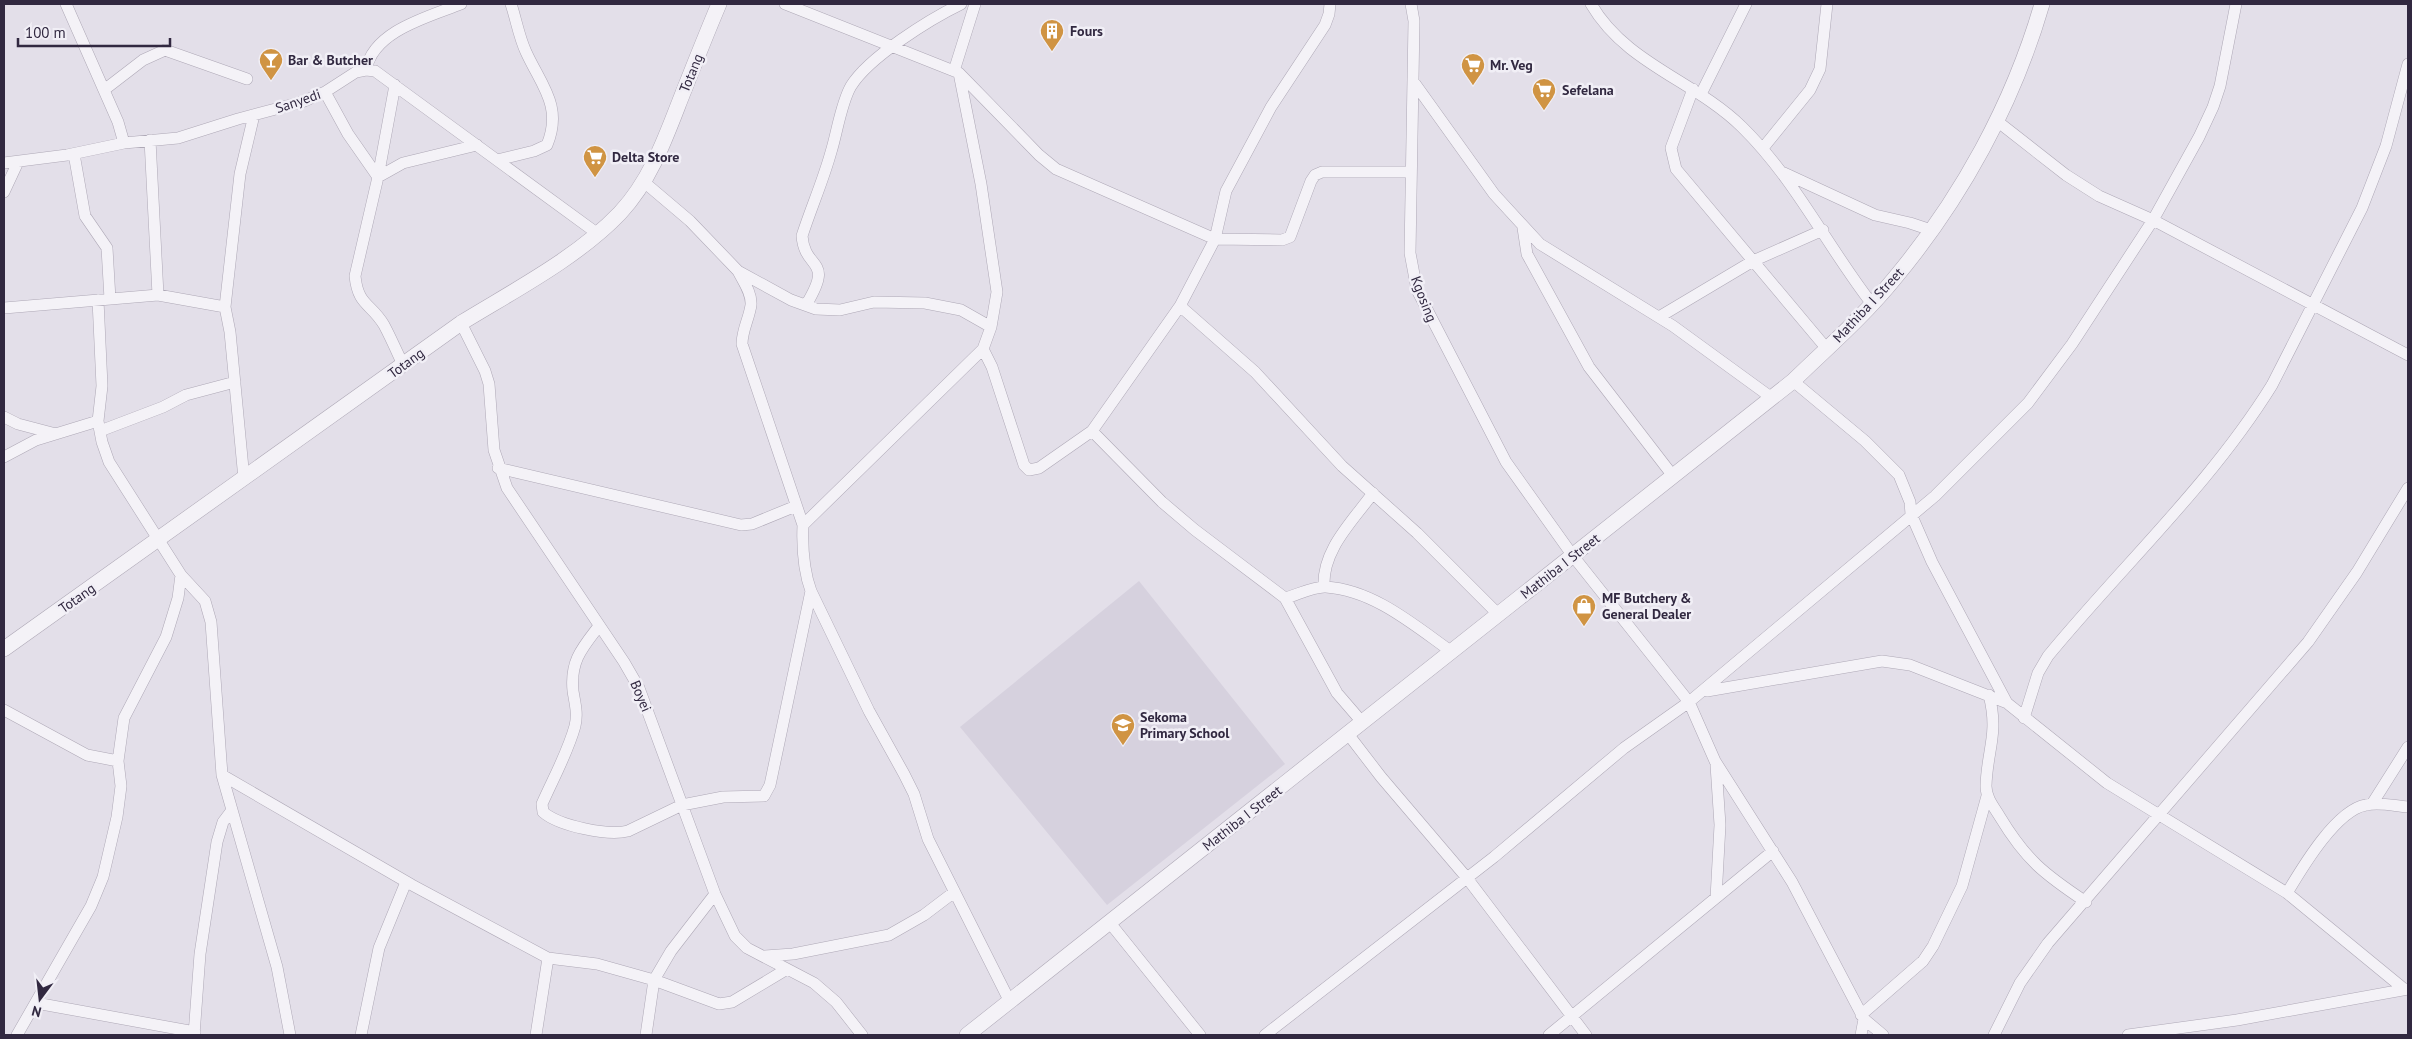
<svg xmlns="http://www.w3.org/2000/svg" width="2412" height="1039" viewBox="0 0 2412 1039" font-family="'PT Sans',sans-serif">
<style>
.built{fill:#d6d1de}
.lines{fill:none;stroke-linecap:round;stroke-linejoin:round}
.minor-casing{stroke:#aea8b6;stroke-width:12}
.tertiary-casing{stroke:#aea8b6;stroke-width:16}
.minor{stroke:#f4f2f7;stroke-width:11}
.tertiary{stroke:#f4f2f7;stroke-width:15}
.labels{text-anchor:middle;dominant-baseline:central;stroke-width:5;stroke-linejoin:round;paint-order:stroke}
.poi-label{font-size:14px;font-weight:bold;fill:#312840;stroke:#f1eff6;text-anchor:start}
.street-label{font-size:14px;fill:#312840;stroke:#f1eff6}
</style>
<rect width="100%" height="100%" fill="#e3dfe9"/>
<path class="built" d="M1139,581L1285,764L1107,905L960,727Z"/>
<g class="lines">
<g class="minor-casing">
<path id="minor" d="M66,4L118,122L124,143L178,138L238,119L302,102L325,92L356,72L366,70L375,71L598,234
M785,4L959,73L1039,155L1056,169L1215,239L1282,240L1290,237L1311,181L1315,175L1322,172H1411
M1591,4C1626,64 1694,80 1742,127C1795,179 1827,246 1872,304
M366,70C373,31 428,17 461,4
M954,71L975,4
M959,73L981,184L997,292L991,327L983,349L803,525C802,548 803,569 811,591L869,711L904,774L914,794L928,839L1010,1002
M1413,81L1494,194L1540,244L1673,326L1772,398
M395,85L378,177L355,276C358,306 371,303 384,325C391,338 397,352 403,365
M1693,89L1671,148L1676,169L1827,349
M104,90L143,60L165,50L247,79
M325,92L348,134L378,177L403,163L477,145
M1701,94L1746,4
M1997,121L2066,175L2099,196L2153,220L2408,355
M150,140L158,295
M1763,148L1810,90L1820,69L1827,4
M74,154L85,216L107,248L110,299
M497,160L534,151L547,145C563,106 541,85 526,52C519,37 516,19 511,4
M4,163L67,155L124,143
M1784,173L1875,215L1910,223L1931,230
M644,182L690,221L738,271L791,300L816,309L840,310L874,302L925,303L961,310L991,327
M4,192L18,162
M1523,228L1527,254L1589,367L1673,476
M738,271C743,281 752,293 751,305C749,319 742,330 742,344L803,525
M98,300L102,386L98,421L102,442L109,462L181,575L205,601L211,622L222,775L277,967L290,1035
M806,305C835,257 805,272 802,236C811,208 823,181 831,152C837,133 841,103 851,86C869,57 930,19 961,4
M1180,306L1215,239L1226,191L1271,107L1325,25L1329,14L1330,4
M225,307L240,174L254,115
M4,308L158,295L225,307L230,332L244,479
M1659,317L1753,261L1823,230
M461,323L485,371L489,384L494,450L507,488L624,662L639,688L715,894L735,936L747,948L814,983L836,1002L862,1035
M983,349L992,367L1024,465L1029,470L1039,468L1092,431L1162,502L1195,530L1285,598L1337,693L1362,722
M1793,381L1865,441L1899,475L1910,502L1911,514L1932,562L2007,703L2107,783L2287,893L2404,989
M4,417L18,424L56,434
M100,431L163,407L186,395L235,382
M1092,431L1180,306L1255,372L1342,466L1417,533L1499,615
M4,457L36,440L98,421
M498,468L741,525L752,524L796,506
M1324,587C1322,550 1352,522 1373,493
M1285,598C1297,595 1314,586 1326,587C1374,590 1415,626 1452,652
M599,626C582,648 570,661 573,691C575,704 578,713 575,726C568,752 553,779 542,804L543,812C559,826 608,836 628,831L682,805L723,797L764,796L770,785L811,591
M1707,691L1882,661L1910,665L2007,703
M1989,695C1999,734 1987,750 1986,786C1986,798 1994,807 2000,817C2026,860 2044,874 2086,902
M4,710L87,755L118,761
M2024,718L2038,673L2048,656C2122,566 2210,485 2272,385L2362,208L2386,146L2408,64
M1348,734L1381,777L1467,878L1586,1035
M1716,765L1720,825L1716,898
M222,775L412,885L548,958L597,964L654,980L719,1004L732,1002L787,969
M2372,804L2408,747
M2287,893C2302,868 2336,810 2366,805C2380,802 2394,806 2408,807
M1110,923L1200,1035
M765,956L793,954L889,935L924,915L953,893
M36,1003L195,1032
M1861,1015L1923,961L1933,946L1962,886L1987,796
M17,1035L91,906L103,877L117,817L121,786L118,761L124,718L166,637L178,598L181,575
M194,1035L200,954L217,842L223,822L232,810
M361,1035L379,948L406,882
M536,1035L548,958
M646,1035L654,980L671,951L715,894
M1265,1035L1494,857L1624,748L1689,702L1573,556L1506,462L1417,290L1410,253L1414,21L1411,4
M1549,1035L1773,851
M1861,1035L1864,1019
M1883,1035L1864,1019L1792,882L1715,761L1689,702L1935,496L2028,403L2072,344L2153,220L2199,137L2213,107L2220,86L2236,4
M1994,1035L2020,983L2048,943L2308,642L2357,572L2408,488
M2128,1035L2237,1020L2408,989"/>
</g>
<g class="tertiary-casing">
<path id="tertiary" d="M4,649L461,323C513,291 577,258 620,213C649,182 664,142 679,103C692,70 705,37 719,4
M967,1035L1793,381C1827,348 1864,316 1894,279C1961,199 2013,104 2042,4"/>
</g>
<use href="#minor" class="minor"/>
<use href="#tertiary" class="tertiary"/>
</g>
<defs>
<g id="building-pin" transform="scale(1.25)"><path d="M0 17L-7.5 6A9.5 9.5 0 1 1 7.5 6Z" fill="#d09443" stroke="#f1eff6"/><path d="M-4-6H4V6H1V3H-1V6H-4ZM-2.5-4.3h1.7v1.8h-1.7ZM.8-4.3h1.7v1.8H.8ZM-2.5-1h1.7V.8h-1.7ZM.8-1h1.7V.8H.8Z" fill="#fff"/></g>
<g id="bar-pin" transform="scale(1.25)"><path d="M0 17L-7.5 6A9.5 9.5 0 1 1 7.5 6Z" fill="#d09443" stroke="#f1eff6"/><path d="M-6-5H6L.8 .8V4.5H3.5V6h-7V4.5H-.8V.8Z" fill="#fff"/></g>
<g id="supermarket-pin" transform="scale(1.25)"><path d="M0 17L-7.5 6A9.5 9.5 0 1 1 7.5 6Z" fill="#d09443" stroke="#f1eff6"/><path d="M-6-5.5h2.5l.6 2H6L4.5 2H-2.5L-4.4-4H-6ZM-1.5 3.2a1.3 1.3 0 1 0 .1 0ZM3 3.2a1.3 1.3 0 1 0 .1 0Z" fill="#fff"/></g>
<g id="shop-pin" transform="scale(1.25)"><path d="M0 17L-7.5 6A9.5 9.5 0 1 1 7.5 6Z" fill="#d09443" stroke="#f1eff6"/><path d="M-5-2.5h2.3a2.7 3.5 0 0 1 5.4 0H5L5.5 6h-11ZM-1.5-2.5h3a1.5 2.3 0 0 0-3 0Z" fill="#fff"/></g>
<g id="school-pin" transform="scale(1.25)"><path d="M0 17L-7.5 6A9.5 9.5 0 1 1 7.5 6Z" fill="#d09443" stroke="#f1eff6"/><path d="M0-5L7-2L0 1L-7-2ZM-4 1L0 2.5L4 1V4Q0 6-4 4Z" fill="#fff"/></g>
</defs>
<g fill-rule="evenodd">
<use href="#building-pin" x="1052" y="31"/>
<use href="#bar-pin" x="271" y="60"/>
<use href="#supermarket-pin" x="1473" y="65"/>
<use href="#supermarket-pin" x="1544" y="90"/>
<use href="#supermarket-pin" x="595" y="157"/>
<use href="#shop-pin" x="1584" y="606"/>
<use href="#school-pin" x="1123" y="725"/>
</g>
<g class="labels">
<g class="poi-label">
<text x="1070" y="31">Fours</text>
<text x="288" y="60">Bar &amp; Butcher</text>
<text x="1490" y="65">Mr. Veg</text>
<text x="1562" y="90">Sefelana</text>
<text x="612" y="157">Delta Store</text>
<text x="1602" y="598">MF Butchery &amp;<tspan x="1602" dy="16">General Dealer</tspan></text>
<text x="1140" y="717">Sekoma<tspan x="1140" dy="16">Primary School</tspan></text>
</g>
<g class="street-label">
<text transform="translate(691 73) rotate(-68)">Totang</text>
<text transform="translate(298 101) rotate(-19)">Sanyedi</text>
<text transform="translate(1424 299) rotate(69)">Kgosing</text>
<text transform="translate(1868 305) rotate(-47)">Mathiba I Street</text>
<text transform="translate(406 363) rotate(-36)">Totang</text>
<text transform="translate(1560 566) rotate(-38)">Mathiba I Street</text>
<text transform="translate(77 598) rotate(-35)">Totang</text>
<text transform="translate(641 696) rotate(67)">Boyei</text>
<text transform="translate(1242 818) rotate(-38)">Mathiba I Street</text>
</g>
</g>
<rect width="2412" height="1039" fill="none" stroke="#312840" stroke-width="10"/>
<g transform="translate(40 999) rotate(195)" stroke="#f1eff6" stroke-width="4" paint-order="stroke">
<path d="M0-4L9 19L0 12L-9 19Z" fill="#312840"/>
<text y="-8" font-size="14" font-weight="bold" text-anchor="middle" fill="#312840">N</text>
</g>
<path d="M18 38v8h152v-8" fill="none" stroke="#312840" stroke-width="2.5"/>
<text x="25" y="38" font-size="15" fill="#312840" stroke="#f1eff6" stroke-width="4" paint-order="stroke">100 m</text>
</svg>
